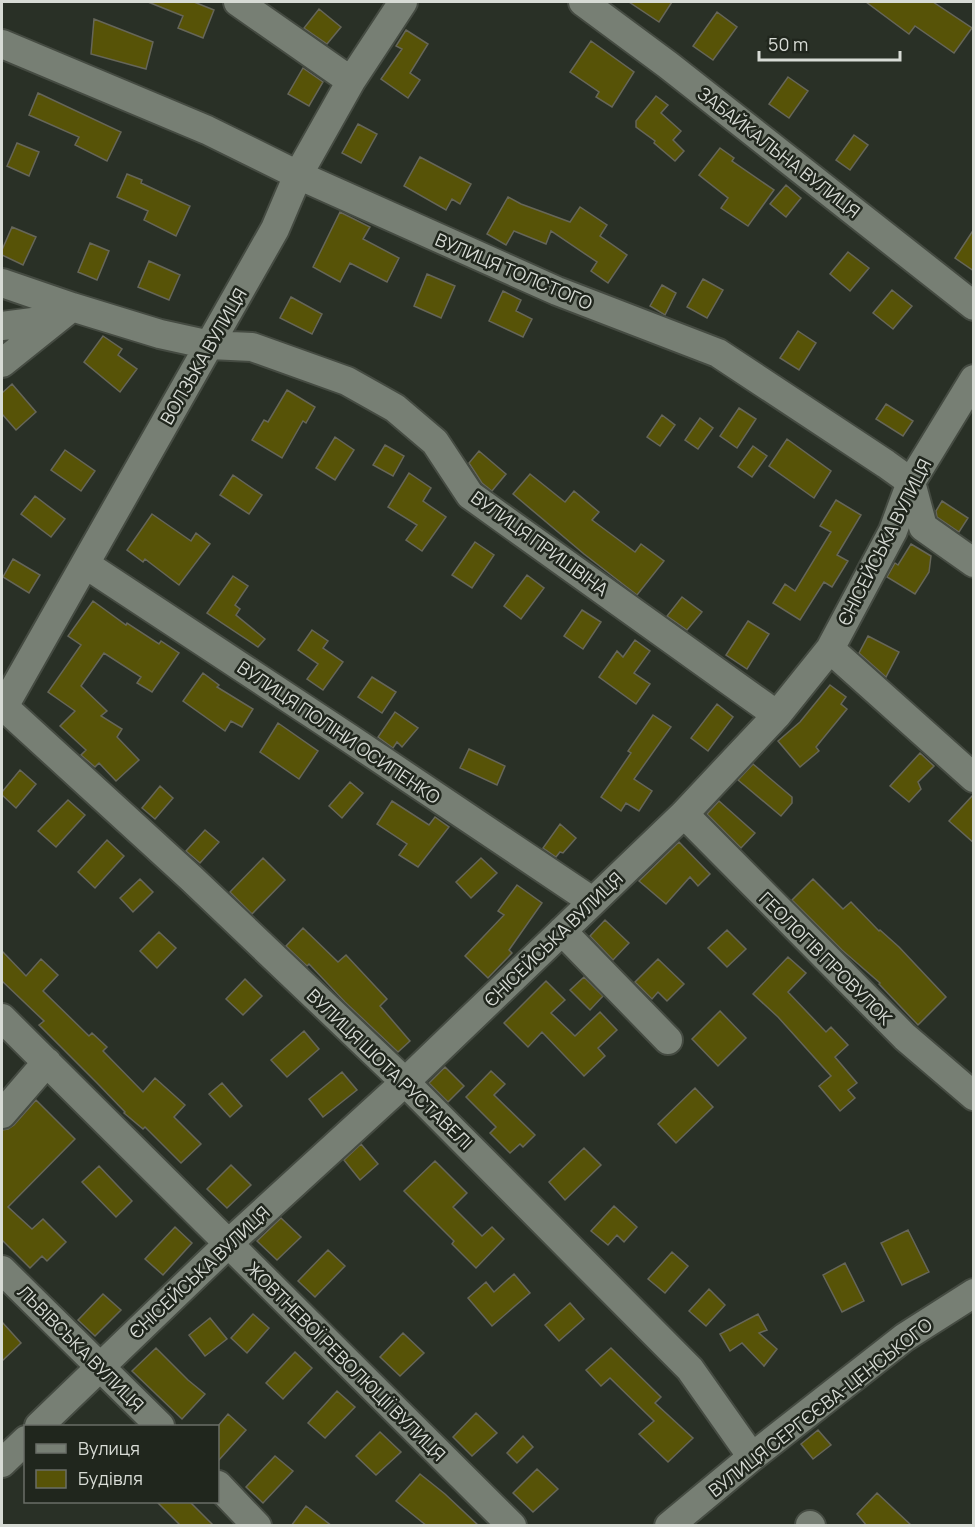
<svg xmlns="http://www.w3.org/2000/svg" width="975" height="1527" viewBox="0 0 975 1527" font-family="Manrope,sans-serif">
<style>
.building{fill:#575307;stroke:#666659;stroke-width:1.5}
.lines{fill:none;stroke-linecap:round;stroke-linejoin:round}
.minor-casing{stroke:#454b42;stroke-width:32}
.minor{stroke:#777f74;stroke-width:28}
.labels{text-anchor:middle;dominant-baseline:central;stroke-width:5;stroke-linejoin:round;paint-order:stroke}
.street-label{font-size:18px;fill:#d7dbd5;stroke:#20261d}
</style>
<rect width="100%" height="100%" fill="#293026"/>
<path class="building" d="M148,2H194L214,10L203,38L178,28L183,16Z
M629,2H672L659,22Z
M866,2H933L972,28L954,53L915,26L909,34Z
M319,9L341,27L327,44L304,28Z
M717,12L737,27L713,60L693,46Z
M94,19L153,42L146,69L91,54Z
M406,30L428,44L410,73L420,80L408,98L381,79L402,49L396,46Z
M591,41L634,72L612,107L596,97L599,92L570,72Z
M303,68L323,82L309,106L288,94Z
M788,77L808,91L789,118L769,104Z
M38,93L121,132L107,161L75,145L79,137L29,115Z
M656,96L668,105L661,113L681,131L673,140L684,151L675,161L654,143L655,141L636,127V121Z
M358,124L377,134L361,163L342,153Z
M854,135L868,145L850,170L836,160Z
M17,143L39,152L29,176L7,166Z
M720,148L734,158L732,161L774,190L748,226L721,208L728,198L699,175Z
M420,157L471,184L460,204L452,199L446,210L404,186Z
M127,174L142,180L141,183L190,206L176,236L144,220L148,211L117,197Z
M786,185L801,198L786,217L770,204Z
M508,197L521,204L570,222L580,207L607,225L600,236L627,255L608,283L591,271L597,262L551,231L546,244L514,231L506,245L487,234Z
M340,212L370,227L363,239L399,258L387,282L350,263L340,282L313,267Z
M12,227L36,237L23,265L2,255V250Z
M974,229V271L955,258Z
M90,243L109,251L97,280L78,272Z
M848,252L869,268L850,291L830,274Z
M149,261L180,275L169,300L138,287Z
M427,274L455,286L441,318L414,306Z
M703,279L723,290L707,318L687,307Z
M662,285L676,293L665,315L650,306Z
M892,290L912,306L893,329L873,313Z
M503,291L521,300L516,311L532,319L523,337L489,321Z
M291,297L322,314L312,334L280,318Z
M798,331L816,343L799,370L780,358Z
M103,336L122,349L118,355L137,369L120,392L84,362Z
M12,384L36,412L16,430L2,414V393Z
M287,390L315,407L306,423L303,421L282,458L252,440L264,420L268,422Z
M886,404L913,421L903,436L876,419Z
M739,408L756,419L737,448L720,436Z
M662,415L675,425L660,446L647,437Z
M700,418L713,428L698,449L685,440Z
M335,437L354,450L335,480L316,468Z
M787,439L831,471L814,498L769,466Z
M385,445L404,456L393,476L373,465Z
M753,446L767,456L752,477L738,467Z
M65,450L95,471L81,491L51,470Z
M479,451L506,474L492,491L482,483L469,463Z
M409,473L431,488L423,501L446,517L422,551L406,540L417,525L388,507Z
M530,474L565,502L574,491L599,512L592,520L635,552L641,544L664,561L637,595L584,554L513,494Z
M233,475L262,495L249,514L220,495Z
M35,496L65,519L51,537L21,514Z
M836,500L861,515L837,555L848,561L832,587L824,582L800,620L773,603L785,584L795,591L831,532L820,526Z
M942,501L968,518L959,532L937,517L936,511Z
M152,514L191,541L196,533L210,544L179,585L145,559L143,562L127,550Z
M475,542L494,555L472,588L452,575Z
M911,544L931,556L929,572L915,594L887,577L895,563L898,565Z
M13,559L40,575L29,593L3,577Z
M527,575L544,588L521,619L504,606Z
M233,576L248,586L235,605L240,609L236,615L265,639L258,647L207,613Z
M682,597L702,612L687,630L667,616Z
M93,601L126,625L127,623L159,644L161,641L179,653L152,692L137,683L141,677L104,653L81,686L107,711L101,716L122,729L117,737L139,760L116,781L99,763L95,767L81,755L86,750L60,726L75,711L48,692L81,645L68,636Z
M582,610L601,622L583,649L564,636Z
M748,621L769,634L747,669L726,655Z
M312,630L328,641L323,648L343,662L323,690L307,679L318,664L298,650Z
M868,636L899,652L886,677L859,653Z
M635,640L650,651L634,673L650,684L636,704L599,677L617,651L623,657Z
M203,673L219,685L217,687L253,709L242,727L231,721L225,731L183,701Z
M372,677L396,692L382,713L358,697Z
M830,685L846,697L841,704L847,709L816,747L819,751L800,767L778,741L800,722Z
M717,704L733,717L708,751L691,738Z
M395,712L418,728L402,747L397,742L393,748L378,737Z
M653,715L671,727L634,779L652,791L639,811L626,803L621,811L601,797L631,753L628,751Z
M278,723L318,751L299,779L260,752Z
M469,749L505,766L497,785L460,768Z
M920,753L934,766L918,782L921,789L909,802L890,786Z
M753,764L792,797V803L781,816L738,780Z
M20,770L36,784L16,808L2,795V792Z
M350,782L363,793L342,818L329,806Z
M160,786L173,798L155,819L142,808Z
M974,794V843L949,821Z
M68,800L85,815L56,847L38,831Z
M392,801L429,825L435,817L449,827L418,867L399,855L407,844L377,824Z
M719,801L755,833L741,848L707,814Z
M560,824L576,838L563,853L560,852L556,857L543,848Z
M205,830L219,842L200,863L186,851Z
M107,840L124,856L95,888L78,872Z
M679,842L710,874L698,886L690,877L666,904L639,881Z
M263,858L285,880L252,914L230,892Z
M481,858L497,873L471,898L456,882Z
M140,879L153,892L133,912L120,898Z
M813,879L843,909L851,902L879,931L880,930L899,947L946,997L918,1025L879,984L880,983L842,950L792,900Z
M517,885L542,903L509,950L512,953L488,978L465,956L504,915L498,911Z
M605,920L629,943L613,960L590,936Z
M303,928L338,962L346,955L387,999L380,1006L410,1041L398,1052L345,1002L309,964L307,966L286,946Z
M727,930L746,949L727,967L708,948Z
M159,932L176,948L157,968L140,951Z
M2,951L26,976L41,959L58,975L43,991L89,1036L92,1033L107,1047L103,1051L143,1092L155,1078L185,1105L174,1117L201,1144L181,1163L145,1127L143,1129L124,1113L125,1112L97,1083L39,1025L44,1021L2,981Z
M788,957L806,973L788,992L826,1032L831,1027L848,1045L835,1057L857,1083L848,1090L855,1098L840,1111L819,1086L831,1076L778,1017L753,994Z
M658,959L684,984L667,1001L658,992L652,999L635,982Z
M584,977L603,996L590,1010L570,990Z
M245,979L262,996L243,1015L226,999Z
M546,981L565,1000L551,1013L575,1036L600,1012L617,1030L598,1048L605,1056L584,1076L542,1032L528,1047L504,1023Z
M720,1011L746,1038L718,1066L692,1039Z
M304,1031L319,1049L287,1077L271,1060Z
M445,1067L464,1086L448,1102L429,1083Z
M491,1071L505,1084L494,1095L535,1135L523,1147L520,1144L510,1153L490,1133L496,1127L466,1097Z
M342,1072L357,1090L323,1117L309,1099Z
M222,1083L242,1106L230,1117L209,1094Z
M695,1088L713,1107L676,1143L658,1124Z
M36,1100L75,1139L8,1207L32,1229L43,1219L66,1242L47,1261L42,1256L30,1268L2,1240V1130L8,1129L14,1125Z
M361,1144L378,1164L360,1180L344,1160Z
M584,1148L601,1165L565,1200L549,1182Z
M435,1161L467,1193L453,1207L482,1236L492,1227L504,1239L476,1268L452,1244L454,1241L404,1191Z
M231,1165L251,1185L227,1208L207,1189Z
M99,1166L132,1201L116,1217L82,1182Z
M614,1206L637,1227L624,1242L617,1235L608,1245L591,1231Z
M281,1218L301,1237L277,1260L257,1241Z
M175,1227L192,1243L163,1275L145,1259Z
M908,1230L929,1272L902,1285L881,1243Z
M328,1250L345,1266L315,1297L298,1281Z
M672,1252L688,1266L665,1293L648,1279Z
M845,1263L864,1301L842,1312L823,1275Z
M514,1274L530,1293L492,1326L468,1298L486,1282L494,1292Z
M709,1289L725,1305L706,1326L689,1311Z
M103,1294L121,1310L95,1336L78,1320Z
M570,1303L584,1319L559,1341L545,1325Z
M253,1314L269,1328L247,1353L231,1338Z
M758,1314L767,1330L759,1333L777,1349L764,1366L742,1343L730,1351L720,1334Z
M210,1318L227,1339L205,1356L189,1335Z
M2,1322L21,1343L2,1361Z
M403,1333L424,1353L400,1376L380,1357Z
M156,1348L188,1380L205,1394L182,1419L132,1371Z
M611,1348L661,1397L655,1403L693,1438L668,1462L639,1434L654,1421L610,1378L601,1386L586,1370Z
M295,1352L312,1368L283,1399L266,1383Z
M337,1391L355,1407L325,1438L308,1423Z
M476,1413L497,1433L472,1456L453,1437Z
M228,1414L246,1430L218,1461V1426Z
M818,1430L831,1445L813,1459L801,1444Z
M380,1432L401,1452L376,1475L356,1456Z
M523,1436L533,1447L517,1463L507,1453Z
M275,1456L293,1471L263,1503L246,1487Z
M537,1469L558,1489L533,1512L513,1493Z
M420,1474L445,1494L479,1526H427L396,1501Z
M877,1493L912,1526H867L857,1514Z
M157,1502H190L214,1526H181Z
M306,1506L332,1526H291Z"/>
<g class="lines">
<g class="minor-casing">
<path id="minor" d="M238,2L351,81
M583,2L668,65L974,306
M2,44L207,130L298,175L557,291L718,353L886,464L911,482L923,527L974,563
M2,283L72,307L160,334L210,345L252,347L347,381L395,408L435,442L470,495L777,715
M2,326L56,319
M2,363L72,307
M85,564L349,738L592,901
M830,649L974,778
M2,705L191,878L405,1082L690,1369L752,1457
M2,710L275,229L298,175L351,81L403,2
M684,814L905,1037L974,1096
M562,931L668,1040
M2,1018L512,1526
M2,1114L47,1062
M2,1270L160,1426
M39,1426L228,1244L405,1082L684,814L777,715L830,649L893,531L911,482L974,379
M2,1463L26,1440
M218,1485L257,1526
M810,1525L811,1526
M669,1526L752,1457L905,1337L974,1293"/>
</g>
<use href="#minor" class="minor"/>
</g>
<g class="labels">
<g class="street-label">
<text transform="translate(779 152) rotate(38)">ЗАБАЙКАЛЬНА ВУЛИЦЯ</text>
<text transform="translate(514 271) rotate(23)">ВУЛИЦЯ ТОЛСТОГО</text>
<text transform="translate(203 356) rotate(-60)">ВОЛЗЬКА ВУЛИЦЯ</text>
<text transform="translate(884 542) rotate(-63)">ЄНІСЕЙСЬКА ВУЛИЦЯ</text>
<text transform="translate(540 543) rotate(36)">ВУЛИЦЯ ПРИШВІНА</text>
<text transform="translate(339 732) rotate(34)">ВУЛИЦЯ ПОЛІНИ ОСИПЕНКО</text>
<text transform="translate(553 939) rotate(-44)">ЄНІСЕЙСЬКА ВУЛИЦЯ</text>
<text transform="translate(826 958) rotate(45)">ГЕОЛОГІВ ПРОВУЛОК</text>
<text transform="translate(390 1069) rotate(44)">ВУЛИЦЯ ШОТА РУСТАВЕЛІ</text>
<text transform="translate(199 1272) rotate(-43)">ЄНІСЕЙСЬКА ВУЛИЦЯ</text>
<text transform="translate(81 1348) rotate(45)">ЛЬВІВСЬКА ВУЛИЦЯ</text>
<text transform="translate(346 1361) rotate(45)">ЖОВТНЕВОЇ РЕВОЛЮЦІЇ ВУЛИЦЯ</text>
<text transform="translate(820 1407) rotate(-38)">ВУЛИЦЯ СЕРГЄЄВА-ЦЕНСЬКОГО</text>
</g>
</g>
<rect width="975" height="1527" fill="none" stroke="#d7dbd5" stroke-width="6"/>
<rect x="24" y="1425" width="195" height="78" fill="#20261d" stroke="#696e67" stroke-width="1.5"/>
<rect x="36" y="1444" width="30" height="9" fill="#777f74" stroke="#696e67" stroke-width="1.5"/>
<text x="78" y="1455" font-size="18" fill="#d7dbd5">Вулиця</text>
<rect x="36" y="1470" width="30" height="18" fill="#575307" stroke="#696e67" stroke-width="1.5"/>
<text x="78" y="1485" font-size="18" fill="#d7dbd5">Будівля</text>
<path d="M759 51v9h141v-9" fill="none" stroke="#d7dbd5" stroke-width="3"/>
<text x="768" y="51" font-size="18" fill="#d7dbd5" stroke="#20261d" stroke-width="4.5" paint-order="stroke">50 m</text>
</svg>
